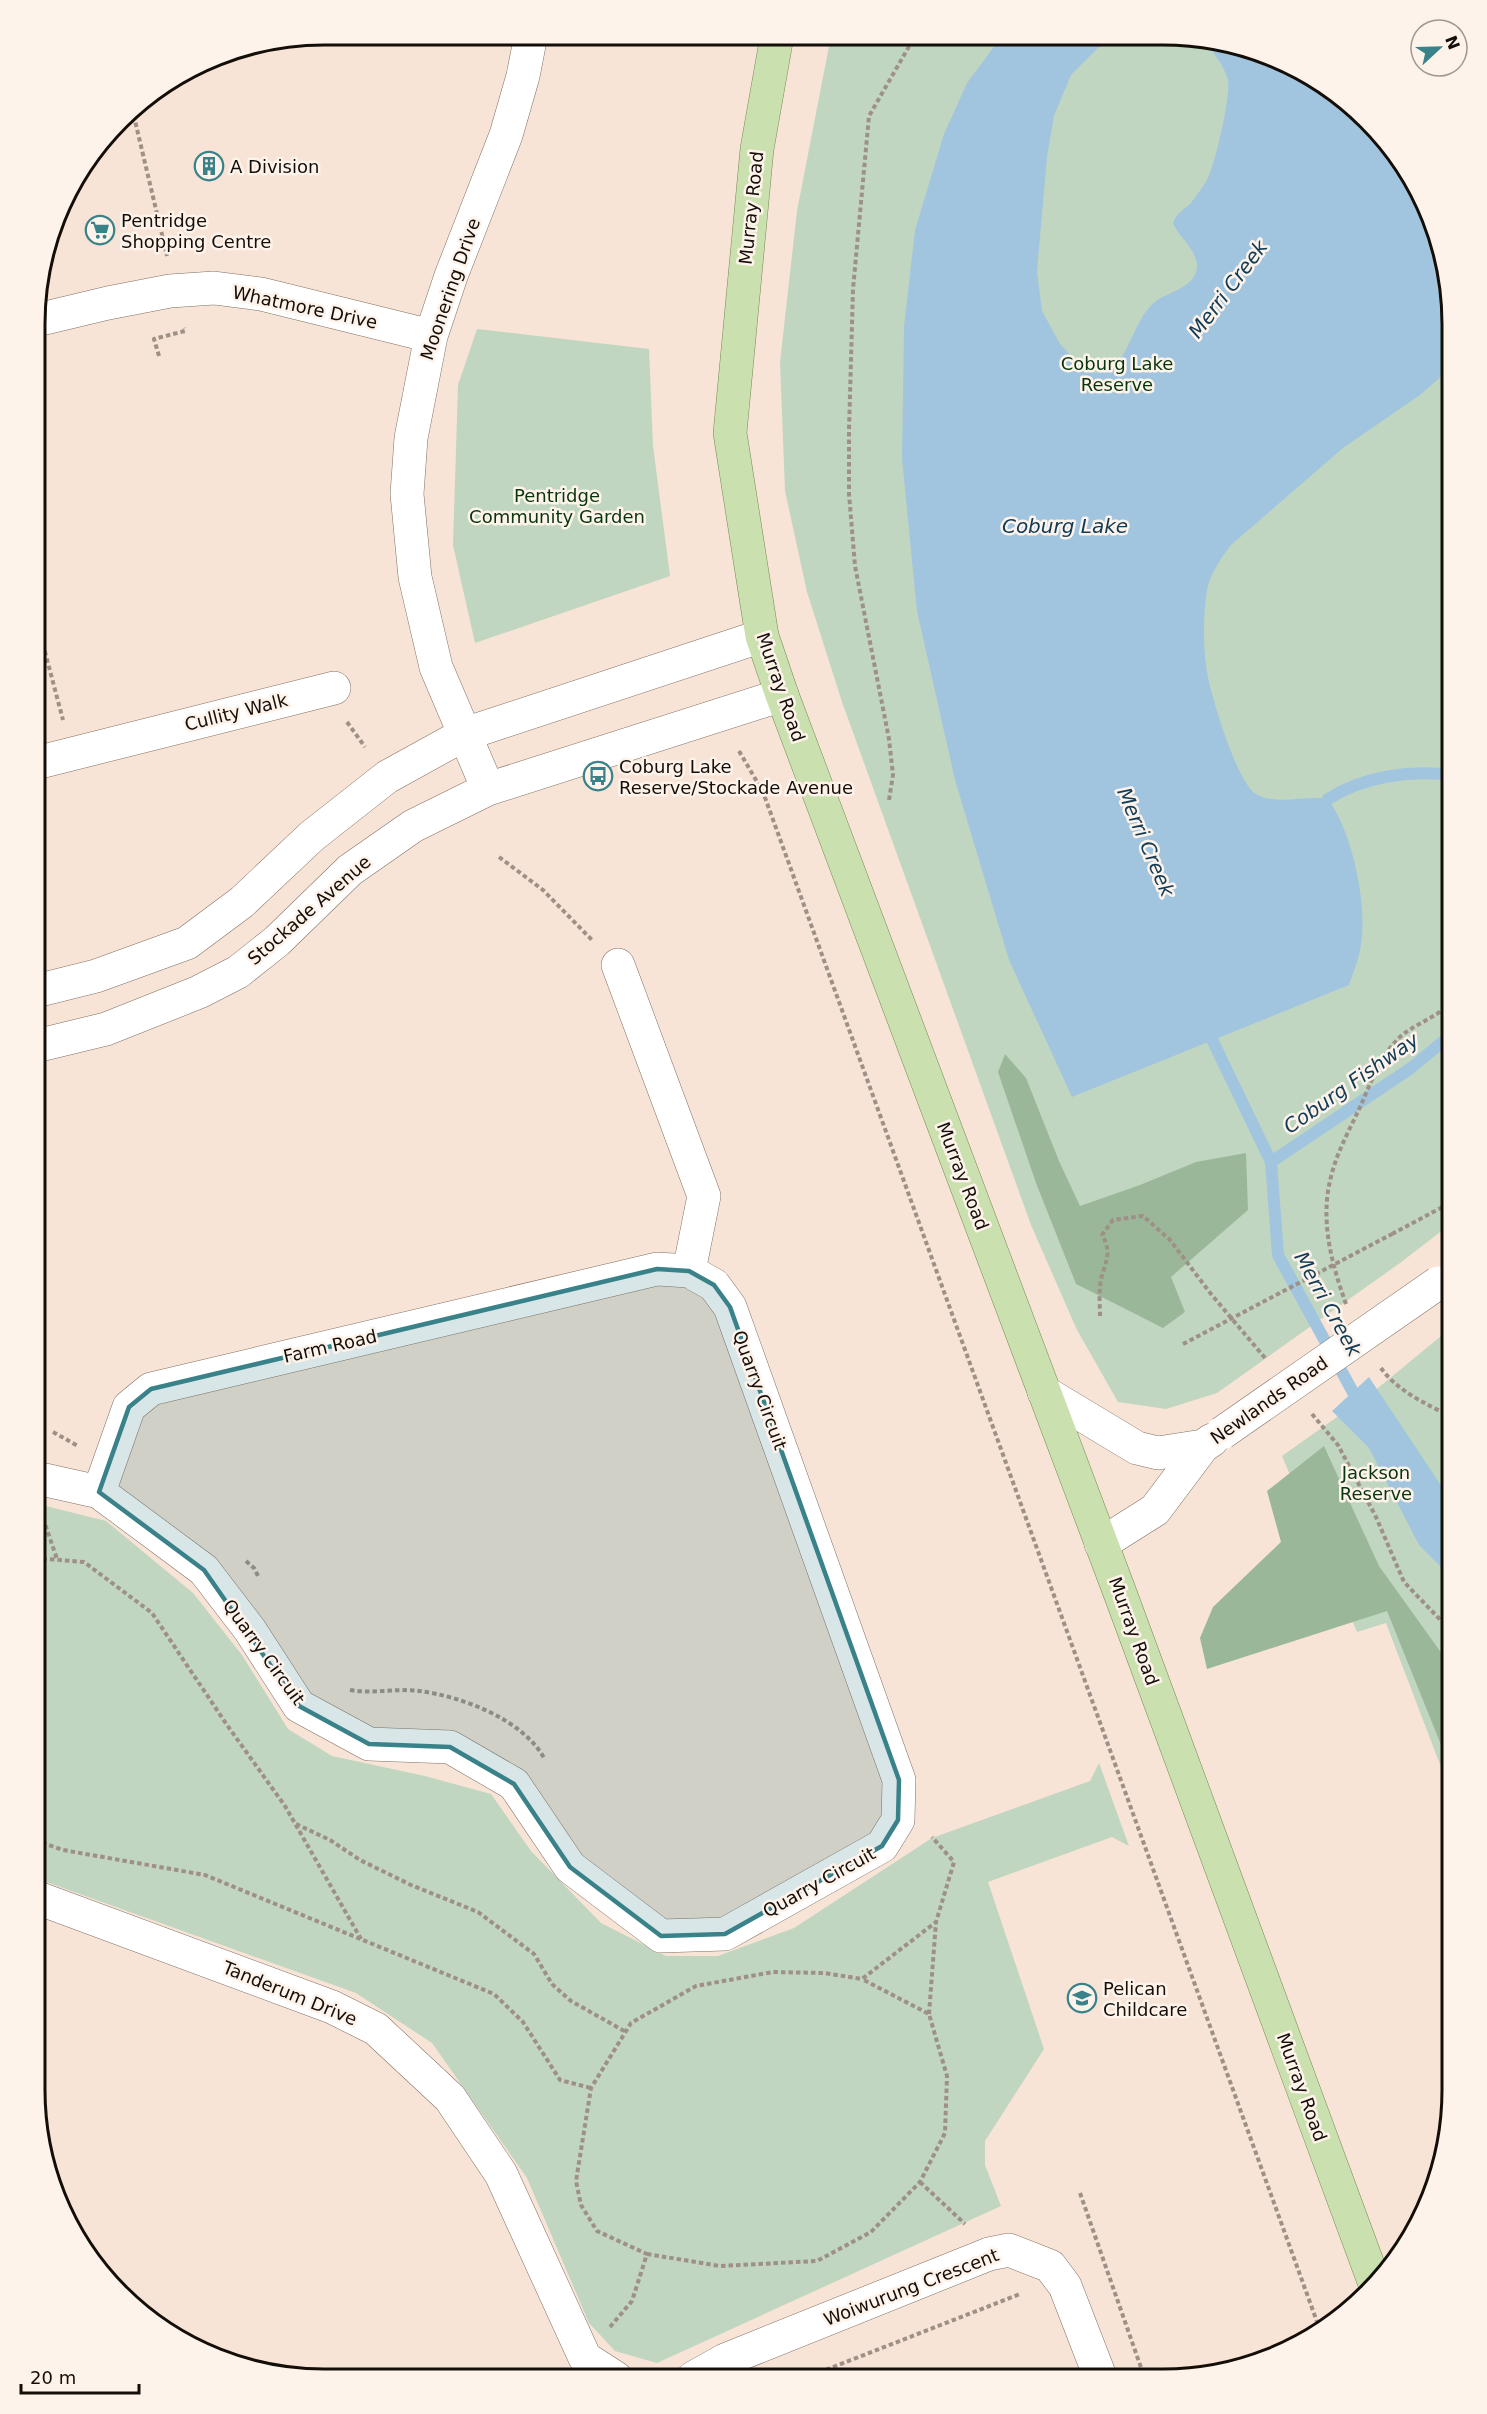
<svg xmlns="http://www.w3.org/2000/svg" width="1487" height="2414" viewBox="0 0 1487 2414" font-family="'DejaVu Sans',sans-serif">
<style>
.green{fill:#c1d6c0}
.forest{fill:#9ab899}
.water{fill:#a1c5df}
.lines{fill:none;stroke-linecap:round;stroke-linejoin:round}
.stream{stroke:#a1c5df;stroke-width:12}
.minor-casing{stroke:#807063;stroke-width:34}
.major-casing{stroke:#748a52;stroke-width:34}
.path{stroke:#9e9086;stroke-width:4;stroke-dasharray:4.5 3;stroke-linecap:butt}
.minor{stroke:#fff;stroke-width:33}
.major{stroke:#cbe0af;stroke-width:33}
.minor-bridge-casing{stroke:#807063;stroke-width:34;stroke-linecap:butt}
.path-bridge{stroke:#9e9086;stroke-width:4;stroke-dasharray:4.5 3;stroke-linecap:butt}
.minor-bridge{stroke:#fff;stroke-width:33}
.marked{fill:#3a8289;fill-opacity:0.2;stroke:#3a8289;stroke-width:4.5;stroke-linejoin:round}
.labels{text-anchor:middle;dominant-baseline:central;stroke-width:5;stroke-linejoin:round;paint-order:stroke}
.poi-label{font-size:18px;fill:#140e09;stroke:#fef3eb;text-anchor:start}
.street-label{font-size:18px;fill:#140e09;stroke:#fef3eb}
.park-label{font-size:18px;fill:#07350b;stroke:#fef3eb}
.water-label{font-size:20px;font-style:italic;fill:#0f3b56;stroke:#fef3eb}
.rim{fill:none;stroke:#140e09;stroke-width:3}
</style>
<rect width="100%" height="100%" fill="#f7e4d6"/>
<path class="green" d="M831,36L1201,37L1274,57L1339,95L1393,148L1431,214L1452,324V1223L1400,1263L1217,1393L1166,1409L1118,1402L1077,1330L1031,1225L842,702L807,592L785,491L780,362L797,211Z
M477,329L649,349L653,446L670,576L475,643L453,545L458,385Z
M1452,1327V1796L1386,1623L1357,1632L1282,1456L1378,1388Z
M38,1504L106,1521L193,1593L242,1655L288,1729L332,1756L425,1776L491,1794L531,1851L601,1923L666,1956H718L794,1928L932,1838L1090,1781L1099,1763L1129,1846L1112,1837L988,1882L1044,2049L985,2141V2165L1001,2206L657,2363L615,2351L589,2323L527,2178L432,2043L356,1993L35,1878V1505Z"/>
<path class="forest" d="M1005,1054L1026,1078L1059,1161L1080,1206L1140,1185L1196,1162L1246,1153L1248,1210L1171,1277L1185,1312L1163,1328L1076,1284L1036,1183L998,1072Z
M1324,1446L1379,1566L1440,1651L1452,1661V1772L1387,1611L1207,1669L1200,1638L1213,1607L1281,1542L1267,1491Z"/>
<path class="water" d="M1002,36L1121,37L1098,48L1071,75L1054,116L1047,157L1037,271L1042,311L1060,344L1073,358L1093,373L1107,372L1114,367C1132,348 1135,318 1156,301C1168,292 1196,287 1197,267C1197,249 1179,238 1173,223C1176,213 1184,210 1191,203C1196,196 1203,187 1207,180C1215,165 1231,96 1228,80C1223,63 1212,51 1201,37L1274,57L1339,95L1393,148L1431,214L1452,324V367L1420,395L1343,448L1231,545C1221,558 1210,574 1207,590C1203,613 1203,649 1207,672C1211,696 1237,783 1256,794C1277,806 1305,795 1328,799C1353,833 1369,909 1360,950C1358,962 1353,973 1349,985L1072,1097L1009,960L955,780L917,611L902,459L904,327L915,230L944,134L967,83Z
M1369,1377L1444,1490L1452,1498V1578L1419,1545L1369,1448L1332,1411Z"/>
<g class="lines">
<path class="stream" d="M1328,799C1364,776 1410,770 1452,775
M1206,1027L1271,1162L1278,1255L1360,1405
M1271,1162L1411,1068L1452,1034"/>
<g class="minor-casing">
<path id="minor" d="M37,320L108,303L170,291L214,288L261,294L431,336
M36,763L334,688
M488,789L436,667L415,577L407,494L411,438L431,336L451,276L506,135L523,76L531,35
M36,991L96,976L187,943L242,902L312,836L387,777L465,734L762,636
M36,1046L106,1029L199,992L238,972L277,941L350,870L413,826L488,789L782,695
M1044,1392L1137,1448L1158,1453L1203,1446
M35,1481L41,1479L99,1492L129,1407L151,1389L657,1269L689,1271
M99,1492L204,1570L250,1630L299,1706L369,1744L450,1747L514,1784L570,1867L661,1936L725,1934L882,1846L898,1820L899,1780L730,1307L714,1285L689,1271L704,1196L618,965
M1101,1544L1155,1510L1203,1446L1212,1440
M35,1897L332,2007L376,2029L450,2098L501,2174L585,2358L616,2378
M693,2378L725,2360L989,2254L1009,2250L1050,2266L1065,2286L1101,2379"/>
</g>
<g class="major-casing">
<path id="major" d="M777,36L757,149L730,433L762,636L782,695L1120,1593L1375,2284"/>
</g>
<path class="path" d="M132,108L167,256
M159,356L154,339L185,331L184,328
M36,639L45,652L63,720
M347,722L365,747
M739,751L763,792L1320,2330
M889,800L893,775L889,739L855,566L849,494V430L853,289L869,116L915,36
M499,857L543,890L592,940
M1392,1234L1452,1202
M1346,1304C1331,1262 1319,1218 1332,1173C1338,1150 1351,1127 1361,1105C1370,1084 1380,1058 1396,1041C1411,1024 1437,1019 1452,1001
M1100,1316C1100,1307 1099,1296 1100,1287C1101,1266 1115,1257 1102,1235L1113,1220L1143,1216L1170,1240L1211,1294L1265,1358
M1381,1368C1397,1391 1428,1405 1452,1417
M1312,1414L1338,1445L1376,1517L1404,1582L1452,1632
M53,1432L78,1446
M43,1518L57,1559
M35,1558L84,1562L152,1613L227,1725L285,1806L361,1939
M246,1561L254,1568L258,1576
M350,1690C373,1694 397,1688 419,1691C461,1696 525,1720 545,1760
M296,1824L330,1840L360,1860L411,1885L478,1912L534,1954L552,1984L571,2001L626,2032
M35,1840L63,1850L205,1875L494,1994L523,2022L560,2080L591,2088
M929,2014L936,1922
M920,2182L965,2224
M1080,2193L1145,2379
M647,2254L720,2266L817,2261L871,2232L920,2182L945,2133L947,2076L929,2014L862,1979
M118,2289L130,2295L168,2331
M610,2327L632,2301L647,2254L597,2231L581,2205L576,2181L591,2088L631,2023L696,1986L773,1972L824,1973L862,1979L936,1922L954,1862L932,1837
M805,2378L1020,2294"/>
<use href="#minor" class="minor"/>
<use href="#major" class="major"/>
<g class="minor-bridge-casing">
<path id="minor-bridge" d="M1222,1433L1438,1283"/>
</g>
<path class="path-bridge" d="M1183,1344L1392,1234"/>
<use href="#minor-bridge" class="minor-bridge"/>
</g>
<path class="marked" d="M657,1269L689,1271L714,1285L730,1307L899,1780L898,1820L882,1846L725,1934L661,1936L570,1867L514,1784L450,1747L369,1744L299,1706L204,1570L99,1492L129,1407L151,1389Z"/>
<defs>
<g id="building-ring" transform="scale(1.5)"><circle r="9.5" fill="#fef3eb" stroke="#3a8289" stroke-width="1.5"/><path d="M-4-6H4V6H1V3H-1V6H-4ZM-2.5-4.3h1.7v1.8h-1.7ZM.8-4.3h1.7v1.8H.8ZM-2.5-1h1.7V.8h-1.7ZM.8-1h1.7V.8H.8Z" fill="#3a8289"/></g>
<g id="supermarket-ring" transform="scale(1.5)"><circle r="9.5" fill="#fef3eb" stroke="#3a8289" stroke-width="1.5"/><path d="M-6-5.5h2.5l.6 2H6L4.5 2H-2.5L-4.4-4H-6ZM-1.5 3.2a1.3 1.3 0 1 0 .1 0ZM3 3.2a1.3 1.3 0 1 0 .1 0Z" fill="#3a8289"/></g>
<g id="bus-ring" transform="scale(1.5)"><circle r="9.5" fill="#fef3eb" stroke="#3a8289" stroke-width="1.5"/><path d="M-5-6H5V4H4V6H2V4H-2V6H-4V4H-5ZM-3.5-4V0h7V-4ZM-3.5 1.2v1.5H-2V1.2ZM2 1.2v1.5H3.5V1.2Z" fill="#3a8289"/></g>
<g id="school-ring" transform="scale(1.5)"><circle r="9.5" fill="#fef3eb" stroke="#3a8289" stroke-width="1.5"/><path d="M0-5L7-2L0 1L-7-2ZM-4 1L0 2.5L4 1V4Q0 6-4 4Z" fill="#3a8289"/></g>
</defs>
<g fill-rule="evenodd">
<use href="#building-ring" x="209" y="166"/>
<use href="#supermarket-ring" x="100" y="230"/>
<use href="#bus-ring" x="598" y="776"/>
<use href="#school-ring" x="1082" y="1998"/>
</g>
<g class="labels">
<g class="poi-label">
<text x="230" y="166">A Division</text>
<text x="121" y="220">Pentridge<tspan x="121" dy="21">Shopping Centre</tspan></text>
<text x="619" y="766">Coburg Lake<tspan x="619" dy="21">Reserve/Stockade Avenue</tspan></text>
<text x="1103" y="1988">Pelican<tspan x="1103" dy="21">Childcare</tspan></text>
</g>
<g class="street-label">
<text transform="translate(751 208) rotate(-84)">Murray Road</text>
<text transform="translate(450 289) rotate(-71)">Moonering Drive</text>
<text transform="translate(305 307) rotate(12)">Whatmore Drive</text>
<text transform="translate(781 687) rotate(71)">Murray Road</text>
<text transform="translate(236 712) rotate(-14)">Cullity Walk</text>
<text transform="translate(309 910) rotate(-41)">Stockade Avenue</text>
<text transform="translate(963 1176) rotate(69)">Murray Road</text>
<text transform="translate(330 1346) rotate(-13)">Farm Road</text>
<text transform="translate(760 1390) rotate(70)">Quarry Circuit</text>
<text transform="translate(1269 1400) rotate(-35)">Newlands Road</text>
<text transform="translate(1134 1631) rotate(70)">Murray Road</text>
<text transform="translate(264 1652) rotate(54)">Quarry Circuit</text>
<text transform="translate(819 1882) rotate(-29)">Quarry Circuit</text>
<text transform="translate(290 1993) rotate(22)">Tanderum Drive</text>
<text transform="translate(1302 2087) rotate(70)">Murray Road</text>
<text transform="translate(911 2287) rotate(-21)">Woiwurung Crescent</text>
</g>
<g class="park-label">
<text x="1117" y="363">Coburg Lake<tspan x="1117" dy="21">Reserve</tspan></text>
<text x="557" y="495">Pentridge<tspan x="557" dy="21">Community Garden</tspan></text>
<text x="1376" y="1472">Jackson<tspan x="1376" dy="21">Reserve</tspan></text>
</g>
<g class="water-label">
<text transform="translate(1228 289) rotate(-53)">Merri Creek</text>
<text x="1065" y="526">Coburg Lake</text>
<text transform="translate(1146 842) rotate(67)">Merri Creek</text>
<text transform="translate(1351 1083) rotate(-35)">Coburg Fishway</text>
<text transform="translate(1328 1304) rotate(61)">Merri Creek</text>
</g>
</g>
<path d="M0 0H1487V2414H0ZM324 45H1163A279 279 0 0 1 1442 324V2090A279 279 0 0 1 1163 2369H324A279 279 0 0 1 45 2090V324A279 279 0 0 1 324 45Z" fill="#fef3eb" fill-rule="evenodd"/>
<path class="rim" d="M324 45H1163A279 279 0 0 1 1442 324V2090A279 279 0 0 1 1163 2369H324A279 279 0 0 1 45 2090V324A279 279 0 0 1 324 45Z"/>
<g transform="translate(1439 48) rotate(68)"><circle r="28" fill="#fef3eb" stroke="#a09791" stroke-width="1.5"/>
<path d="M0-4.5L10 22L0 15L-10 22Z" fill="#3a8289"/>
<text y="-9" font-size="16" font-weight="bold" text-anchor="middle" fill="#140e09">N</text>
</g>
<path d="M21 2384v9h118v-9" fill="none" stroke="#140e09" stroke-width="3"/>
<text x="30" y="2384" font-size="18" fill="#140e09" stroke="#fef3eb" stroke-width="4.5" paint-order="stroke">20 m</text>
</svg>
